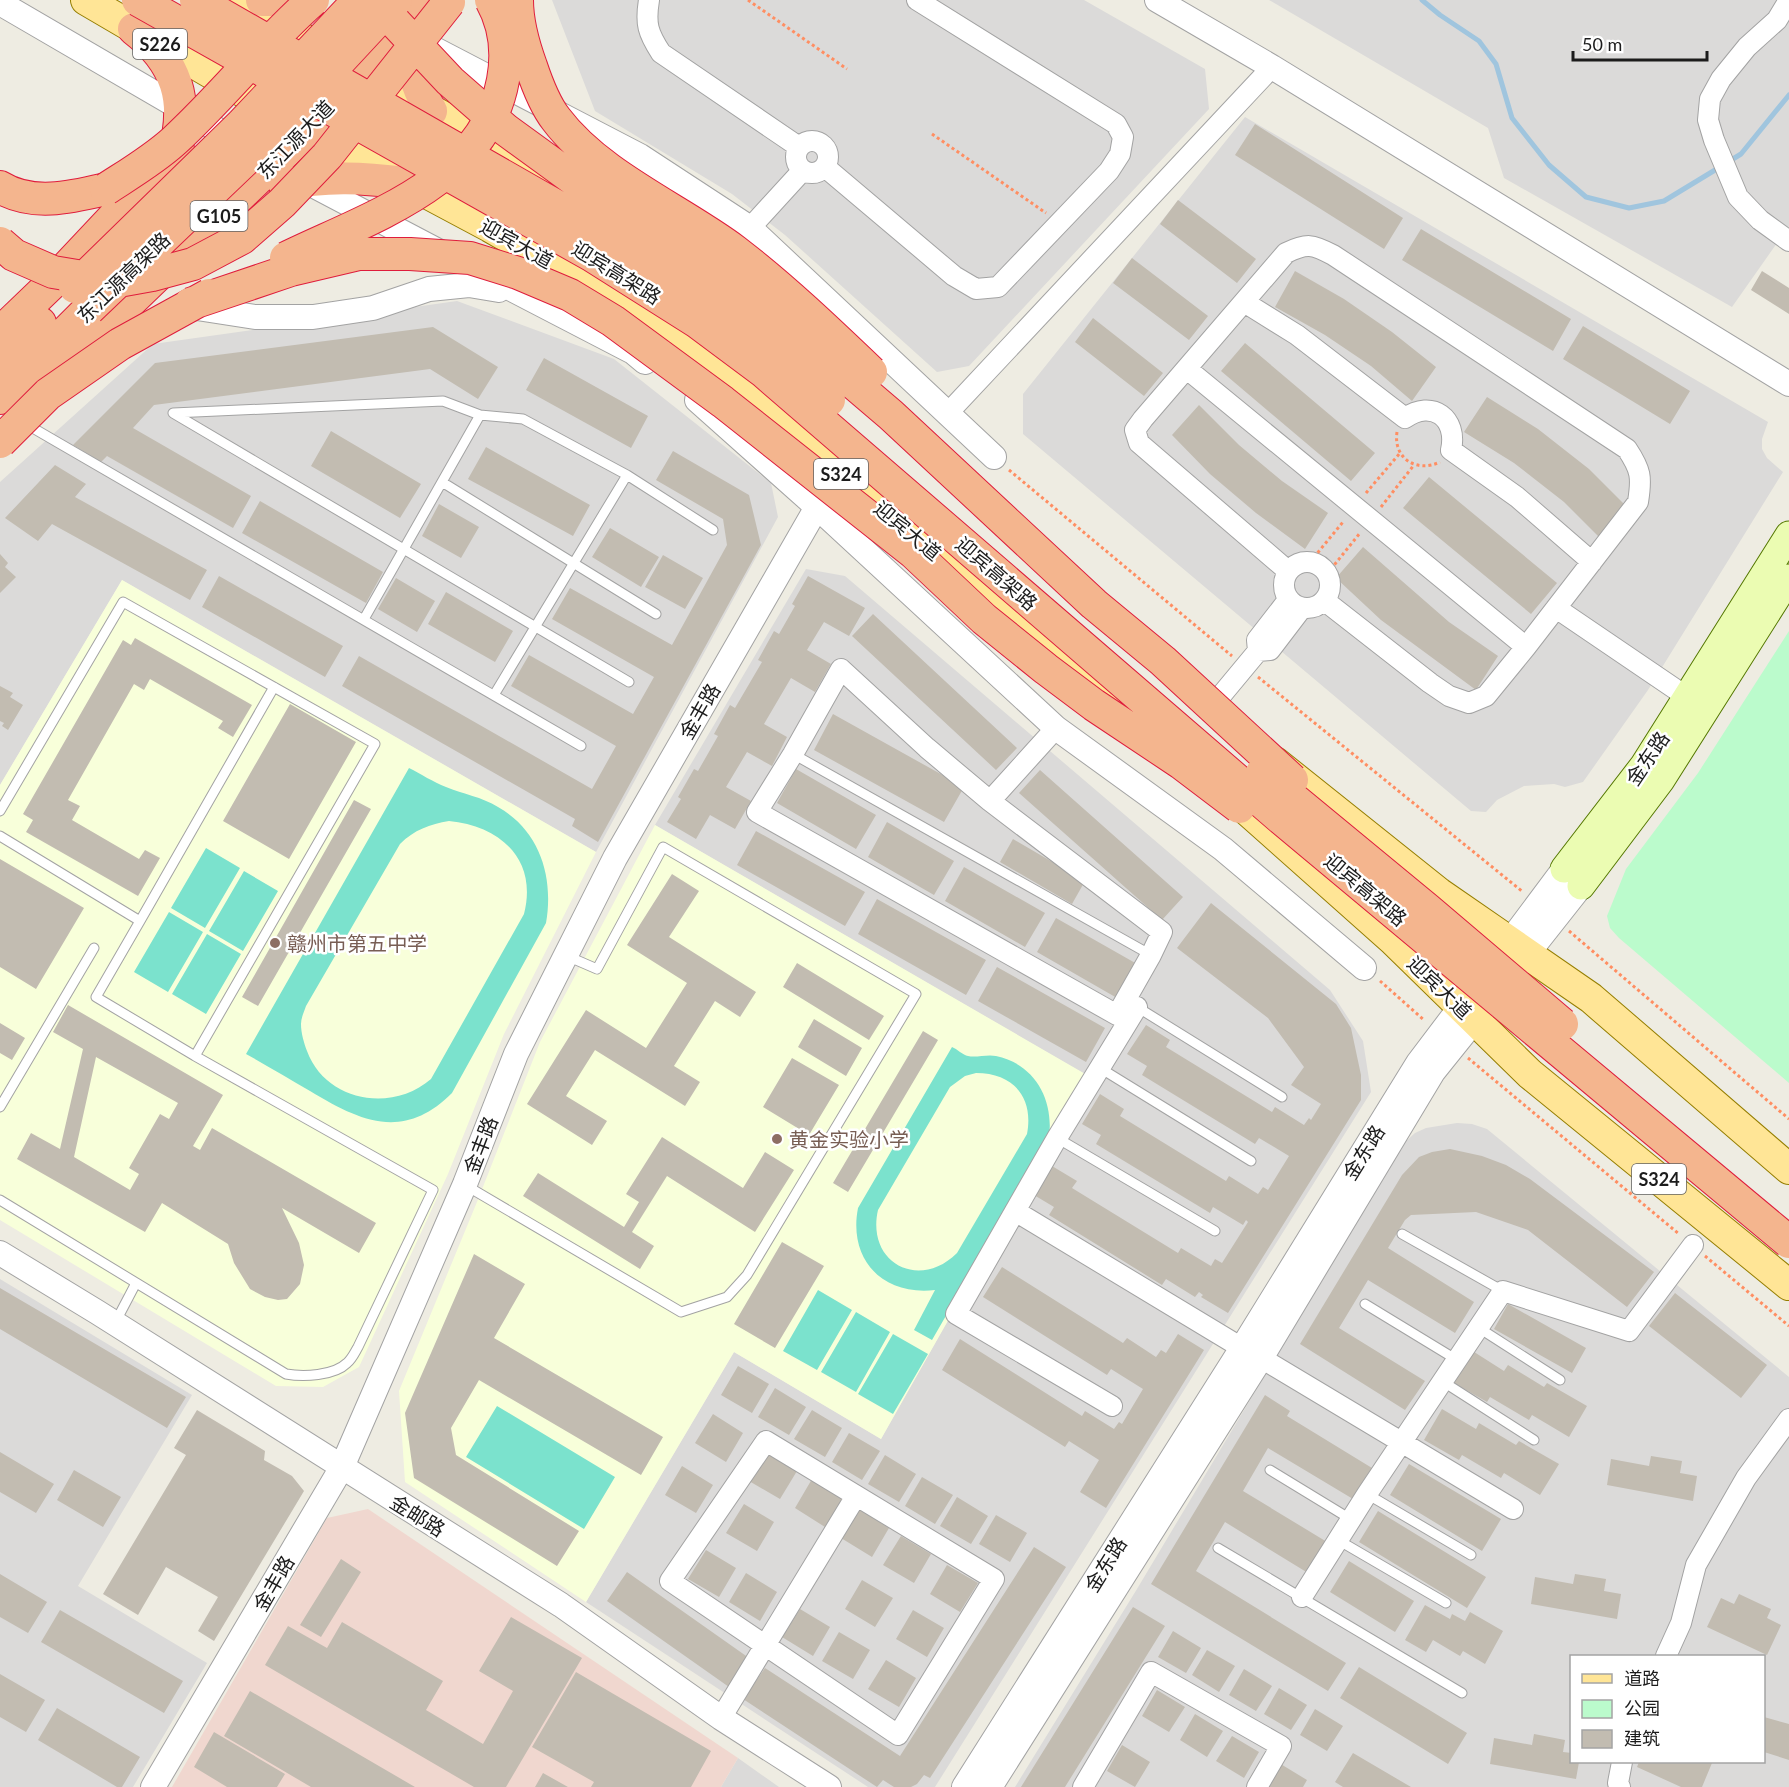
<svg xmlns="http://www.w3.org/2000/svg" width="1789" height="1787" viewBox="0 0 1789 1787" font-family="Lato,'Noto Sans SC',sans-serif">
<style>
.residential{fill:#dbdad9;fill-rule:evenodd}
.commercial{fill:#f0d7cf}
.education{fill:#f8ffda}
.park{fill:#bbfbcc}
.pitch{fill:#7be2cd;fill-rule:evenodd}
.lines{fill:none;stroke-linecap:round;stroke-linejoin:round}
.stream{stroke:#a0c5de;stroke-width:5}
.building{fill:#c2bcb1;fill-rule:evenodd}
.service-casing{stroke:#a3a3a3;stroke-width:11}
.minor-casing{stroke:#a3a3a3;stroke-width:22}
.tertiary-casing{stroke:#a3a3a3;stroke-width:26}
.secondary-casing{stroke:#547700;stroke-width:29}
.primary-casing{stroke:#957e00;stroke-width:32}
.trunk-casing{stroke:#df1c3c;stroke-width:34}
.path{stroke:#ff8e62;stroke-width:3;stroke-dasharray:3 3;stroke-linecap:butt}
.service{stroke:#fff;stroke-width:9}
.minor{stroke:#fff;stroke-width:20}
.tertiary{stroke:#fff;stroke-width:24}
.secondary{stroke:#ebfcb2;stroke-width:27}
.primary{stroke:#ffe596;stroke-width:30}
.trunk{stroke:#f4b58e;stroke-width:32}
.trunk-bridge-casing{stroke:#df1c3c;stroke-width:34;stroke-linecap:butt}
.trunk-bridge{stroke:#f4b58e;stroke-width:32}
.education-dot{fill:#8d6e63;stroke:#fff;stroke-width:2}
.labels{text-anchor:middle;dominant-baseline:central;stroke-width:5;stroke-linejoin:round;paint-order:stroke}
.shield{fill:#fff;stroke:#606060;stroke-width:1.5}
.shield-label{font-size:18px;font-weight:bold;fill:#1c1c1c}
.street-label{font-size:20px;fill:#1c1c1c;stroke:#fff}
.education-label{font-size:20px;fill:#785e54;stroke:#fff;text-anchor:start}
</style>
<rect width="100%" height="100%" fill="#eeece2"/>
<path class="residential" d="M552,0H1084L1205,69L1209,109L969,366L937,372L785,235L732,194L595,111Z
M1269,0H1789V226L1732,307L1504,178L1488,128Z
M1245,117L1768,422L1762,439V449L1767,458L1783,472L1648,690L1583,782L1565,787L1554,784L1524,786L1497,800L1486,812L1471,811L1023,434V394Z
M457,301L614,359L771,483L778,517L596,852L122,580L0,785V482L153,344Z
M806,569L845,576L1330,990L1363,1041L1371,1092L935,1787H868L586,1602L734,1352L881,1439L1086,1075L655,825Z
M1457,1123L1472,1124L1487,1129L1789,1377V1787H1015L1137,1589L1403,1144L1415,1133L1426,1128ZM1572,1656H1764V1762H1572Z
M0,1279L192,1395L78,1586L207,1663L133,1787H0Z
M738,1758L779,1787H721Z"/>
<path class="commercial" d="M368,1509L738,1758L721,1787H172L327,1518Z"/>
<path class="education" d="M122,580L596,852L504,1034L448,1174L359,1367L323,1387L276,1386L0,1220V785Z
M655,825L1087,1075L881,1439L734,1352L586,1602L405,1482L399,1391L477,1202L540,1042Z"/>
<path class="park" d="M1789,631V1083L1619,938L1610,928L1607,916L1626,869L1698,773Z"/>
<path class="pitch" d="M409,768C421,774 433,782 446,787C463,794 482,797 498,807C540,831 554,877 546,923L452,1093C404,1141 361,1122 310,1091C289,1079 268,1066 246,1054ZM449,821C500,826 538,859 524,914L431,1079C392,1113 326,1102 307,1051C304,1043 301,1033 301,1024C301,1018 304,1012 306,1006L400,844C414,830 430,824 449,821Z
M206,848L240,868L205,928L171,908Z
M244,871L278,891L243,951L209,931Z
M169,912L203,932L168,992L134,972Z
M207,934L241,954L206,1014L172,994Z
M952,1047C957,1049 963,1055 968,1056C976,1058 987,1054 996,1056C1035,1064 1054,1100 1049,1137L932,1340L914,1330L935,1290C883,1296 848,1260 858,1208ZM976,1073C1013,1073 1034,1097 1027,1134L957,1253C919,1291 866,1263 878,1210L950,1087L965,1076Z
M818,1290L852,1310L817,1370L783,1351Z
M856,1312L890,1332L856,1392L821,1372Z
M893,1334L928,1354L893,1414L858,1394Z
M497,1406L615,1477L584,1529L466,1457Z"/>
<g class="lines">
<path class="stream" d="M1422,0L1440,15L1479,41L1496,64L1512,118L1549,165L1586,197L1629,208L1664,201L1720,167
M1728,162L1741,154L1789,95"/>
</g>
<path class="building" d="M1255,124L1403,218L1384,249L1235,155Z
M1178,200L1256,259L1237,283L1160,224Z
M1421,229L1571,319L1553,351L1402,260Z
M1132,258L1208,316L1189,340L1113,283Z
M1295,271L1344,299L1392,332L1436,367L1412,401L1371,366L1325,335L1275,307Z
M1762,271L1789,288V314L1751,290Z
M1093,318L1163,373L1144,396L1075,342Z
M1583,326L1690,391L1670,424L1563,359Z
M433,327L498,367L478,399L430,369L154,405L133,428L251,496L233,528L107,456L101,462L73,445L155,363Z
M1245,343L1375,453L1351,481L1221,371Z
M544,358L648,416L631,448L526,390Z
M1487,397L1538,429L1589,469L1625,505L1599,537L1564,502L1514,463L1464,432Z
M1199,405L1239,445L1282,481L1328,513L1305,549L1256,513L1210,474L1172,435Z
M331,431L421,484L400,518L311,466Z
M486,447L590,505L573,536L468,479Z
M673,451L749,495L761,545L598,842L572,826L575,819L342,686L359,656L592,789L616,746L511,686L529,655L633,714L654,677L552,619L570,588L672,645L727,545L723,519L656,480Z
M55,465L86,484L75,497L207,570L190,600L52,524L38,541L5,518Z
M1429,477L1557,583L1531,614L1403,508Z
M260,501L383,572L366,603L242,533Z
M439,504L479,527L461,558L422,536Z
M610,528L659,557L641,587L592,557Z
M1363,547L1449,622L1498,656L1476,690L1381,620L1336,578Z
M0,554L8,563L5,567L16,577L0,593Z
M663,555L703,578L685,609L645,587Z
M219,576L343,646L325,677L202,607Z
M808,576L865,608L849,636L824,622L807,650L831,664L815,692L791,678L764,724L787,737L772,766L747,752L726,787L751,801L735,829L710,815L696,839L667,822L681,799L678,797L694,769L698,771L718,736L714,734L730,705L735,708L762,662L758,660L774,631L779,634L795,606L792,604Z
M396,578L435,601L417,632L378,609Z
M446,592L513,631L495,662L428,624Z
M873,614L1017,748L996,770L852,636Z
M135,638L252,705L233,737L218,728L223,721L150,679L144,690L134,684L68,800L80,806L72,820L139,859L145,850L160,858L138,896L26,832L33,820L23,814L123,640L131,645Z
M0,686L13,693L10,697L23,705L8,730L2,726L4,723L0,721Z
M290,704L356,742L289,859L223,821Z
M833,714L964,787L944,822L814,750Z
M796,769L876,815L856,849L777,803Z
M1040,770L1183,897L1162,920L1019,793Z
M354,800L371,809L258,1006L242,997Z
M887,822L954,861L934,895L868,857Z
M756,831L865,892L845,926L737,865Z
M1013,839L1085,881L1072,904L1000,862Z
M0,859L84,908L36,989L0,967Z
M964,867L1045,913L1025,947L945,901Z
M672,874L699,891L669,937L756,992L740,1017L715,1001L674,1066L700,1082L685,1106L595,1050L566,1096L607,1121L592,1145L527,1104L586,1010L646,1048L687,983L627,945Z
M877,899L986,960L966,995L858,934Z
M1211,903L1336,1004L1351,1028L1361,1075V1100L1228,1313L1201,1297L1203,1295L1199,1292L1195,1297L1166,1279L1162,1285L1049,1215L1054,1207L1034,1195L1052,1166L1077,1181L1072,1188L1178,1253L1181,1248L1211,1266L1215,1259L1222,1263L1248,1222L1246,1220L1243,1225L1213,1207L1210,1213L1096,1144L1101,1135L1082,1124L1100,1094L1124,1109L1120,1116L1226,1181L1229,1176L1258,1194L1263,1187L1268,1190L1289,1156L1259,1138L1255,1144L1142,1075L1147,1066L1127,1054L1146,1025L1170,1040L1166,1047L1272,1112L1275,1107L1304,1125L1309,1118L1311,1120L1321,1104L1291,1085L1304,1067L1268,1018L1177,948Z
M1056,918L1137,964L1117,998L1037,952Z
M797,963L884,1016L869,1040L783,987Z
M997,967L1105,1028L1086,1062L978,1001Z
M68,1005L223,1095L193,1146L200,1150L212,1128L376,1223L359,1253L282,1208L299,1243L304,1265L300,1284L287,1299L278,1300L265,1297L250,1289L234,1263L228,1244L162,1203L145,1232L17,1159L31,1133L60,1149L83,1049L53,1032ZM96,1057L178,1103L169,1119L160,1114L129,1168L139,1174L130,1190L74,1157Z
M814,1019L862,1048L846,1076L798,1047Z
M0,1023L25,1038L12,1060L0,1053Z
M923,1031L938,1040L848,1192L833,1183Z
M792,1058L839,1085L809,1135L763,1107Z
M662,1137L743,1188L765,1152L794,1170L755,1232L667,1176L632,1232L654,1246L640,1269L523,1196L538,1173L624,1227L639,1202L626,1194Z
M1450,1149L1482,1156L1506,1165L1530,1179L1654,1272L1627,1307L1528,1230L1476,1212L1411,1215L1405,1220L1388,1248L1474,1302L1455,1333L1368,1280L1339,1328L1425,1381L1405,1410L1300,1344L1402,1175L1419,1157L1432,1152Z
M782,1242L824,1266L775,1348L734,1324Z
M474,1254L525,1284L494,1338L663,1437L641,1475L479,1380L451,1428L456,1455L579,1531L557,1566L414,1478L405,1413Z
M1002,1267L1123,1343L1127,1338L1156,1357L1161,1350L1166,1353L1178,1334L1204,1350L1106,1508L1080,1492L1099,1460L1069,1441L1065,1447L942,1370L960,1339L1082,1416L1085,1411L1114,1429L1119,1422L1122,1424L1143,1389L1111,1369L1107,1375L983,1297Z
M0,1288L186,1397L167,1428L0,1329Z
M1675,1293L1767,1365L1741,1398L1649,1326Z
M1508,1304L1586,1348L1572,1373L1494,1329Z
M1471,1350L1504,1371L1508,1365L1544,1387L1547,1383L1587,1406L1569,1437L1532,1415L1529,1420L1490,1397L1487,1402L1452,1382Z
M738,1366L769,1384L752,1413L721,1395Z
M775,1388L806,1407L789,1435L758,1417Z
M1265,1395L1290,1411L1287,1416L1372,1468L1353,1499L1268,1448L1243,1491L1327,1542L1308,1573L1225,1522L1196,1571L1346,1663L1328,1691L1151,1584Z
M1442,1409L1476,1429L1479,1423L1516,1445L1519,1441L1559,1464L1540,1495L1504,1473L1501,1478L1462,1455L1459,1460L1424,1440Z
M197,1410L265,1451L264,1460L292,1476L304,1491L214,1641L198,1631L218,1597L166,1567L138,1615L103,1594L186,1455L174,1448Z
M812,1410L842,1428L825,1457L794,1439Z
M713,1414L743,1433L726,1462L695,1443Z
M849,1433L880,1451L862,1480L832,1462Z
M0,1452L54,1484L36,1513L0,1492Z
M766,1452L797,1471L780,1499L749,1481Z
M885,1455L916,1474L899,1502L868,1484Z
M1651,1456L1682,1461L1680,1473L1697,1476L1693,1501L1607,1485L1611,1459L1649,1466Z
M1409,1464L1501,1519L1482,1551L1390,1495Z
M682,1466L713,1485L696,1513L665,1495Z
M74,1470L121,1497L103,1527L57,1500Z
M922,1477L953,1495L935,1524L905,1506Z
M812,1479L843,1498L825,1527L795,1508Z
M957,1497L988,1516L971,1544L940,1526Z
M744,1504L774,1522L757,1551L726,1533Z
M859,1509L889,1528L872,1557L841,1538Z
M1378,1511L1486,1577L1467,1608L1359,1542Z
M996,1515L1027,1533L1010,1562L979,1544Z
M901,1536L931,1554L914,1583L883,1565Z
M1034,1547L1066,1567L930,1778L924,1775L917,1784L911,1787H894L883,1780L877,1787L743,1699L765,1668L900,1756Z
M706,1550L736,1568L719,1597L688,1579Z
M341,1559L361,1572L321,1637L300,1625Z
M1349,1561L1414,1601L1395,1632L1330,1592Z
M947,1565L978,1583L960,1612L930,1594Z
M627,1572L749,1658L729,1687L607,1601Z
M746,1573L777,1592L760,1621L729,1602Z
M0,1574L47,1602L28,1633L0,1617Z
M1575,1574L1606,1579L1604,1591L1621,1594L1617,1619L1531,1604L1535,1577L1573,1584Z
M862,1580L893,1598L875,1627L845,1609Z
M1739,1594L1771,1609L1767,1618L1781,1625L1767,1655L1707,1627L1721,1598L1734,1604Z
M1425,1605L1450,1619L1452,1614L1465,1621L1470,1612L1503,1631L1485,1664L1463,1651L1460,1656L1433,1640L1426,1652L1405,1640Z
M1133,1607L1165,1626L1065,1787H1021Z
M800,1609L830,1627L813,1656L782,1637Z
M60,1610L183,1681L164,1713L41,1642Z
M913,1610L944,1628L927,1657L896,1639Z
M511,1617L582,1658L506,1787H474L265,1665L288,1626L327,1648L342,1622L443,1681L426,1710L483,1744L513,1691L479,1671Z
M1173,1631L1201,1648L1186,1673L1158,1657Z
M839,1632L870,1650L853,1679L822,1661Z
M1207,1650L1235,1666L1219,1692L1192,1675Z
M886,1660L916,1678L899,1707L868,1689Z
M1359,1667L1467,1733L1448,1764L1340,1698Z
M1244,1669L1272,1686L1256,1711L1229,1695Z
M576,1672L711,1751L691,1787H591L594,1782L532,1747Z
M0,1674L45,1700L26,1732L0,1717Z
M1279,1688L1307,1705L1291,1730L1264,1714Z
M1157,1690L1185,1707L1169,1732L1142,1716Z
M250,1691L415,1787H311L224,1736Z
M57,1708L140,1757L122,1787H117L38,1740Z
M1315,1709L1343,1726L1327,1751L1300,1735Z
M1195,1714L1223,1731L1207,1757L1180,1740Z
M1764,1717L1789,1724V1760L1764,1752Z
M214,1732L285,1774L277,1787H227L194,1767Z
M1534,1734L1565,1740L1563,1752L1572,1753V1762H1579L1576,1779L1490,1764L1494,1738L1532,1745Z
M1232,1736L1259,1752L1244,1778L1216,1761Z
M1122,1745L1150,1762L1135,1787L1107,1771Z
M1353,1753L1411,1787H1343L1335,1782Z
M1639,1762H1708L1712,1763L1702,1787H1681L1637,1767Z
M1279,1763L1307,1780L1303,1787H1265Z
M543,1773L568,1787H535Z"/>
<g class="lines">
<g class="service-casing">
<path id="service" d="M173,413L443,401L480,415L523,419L627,475L713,530
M173,413L629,682
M26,424L581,746
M442,482L656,614
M364,619L480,415
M494,695L627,475
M793,754L1151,955
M0,811L123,602L375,744L195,1056L433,1190L358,1347C355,1352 352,1359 347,1363C334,1376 303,1377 286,1374L0,1200
M0,836L140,921L274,687
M140,921L96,997L195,1056
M1137,1007L1282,1097
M1100,1068L1251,1161
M0,1107L94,948
M1057,1138L1215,1231
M465,1185L681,1312L727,1297L747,1275L916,994L663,847L597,969L567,956
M1402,1234L1503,1291
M1365,1304L1457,1360
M115,1323L136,1283
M1479,1328L1560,1380
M1442,1381L1534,1440
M1270,1470L1352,1520
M1367,1494L1471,1555
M1338,1540L1446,1603
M1218,1548L1462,1693"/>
</g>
<g class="minor-casing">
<path id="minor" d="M649,0C645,24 648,33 661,53L799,147
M1789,0L1777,20L1747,47L1721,79L1710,99L1708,120L1714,140L1738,197L1760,220L1789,241
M796 157a16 16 0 1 1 32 0a16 16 0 1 1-32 0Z
M825,167L954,276L976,289L998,287L1109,171L1120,154L1123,137L1116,124L917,0
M750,228L803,170
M1244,302L1297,335L1405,418C1432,399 1458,418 1451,450L1517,497L1592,562
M1187,369L1526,647
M948,413L1272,67
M1284 585a23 23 0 1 1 46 0a23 23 0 1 1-46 0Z
M1288,571L1139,443L1135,430L1143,419L1286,253C1307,243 1312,244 1333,255L1627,449C1641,470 1642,477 1638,502L1526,647L1486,696L1469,703L1449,696L1430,683L1325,601
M1556,608L1687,697
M1258,651L1257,640L1288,600
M841,669L927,748L990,801L1162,932L1151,955L1117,1015L757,812L793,754Z
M1209,710L1258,651L1270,650L1302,608
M990,801L1056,728
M1015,1211L1242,1348
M1261,1358L1513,1509
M1112,1406L956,1314L1057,1138L1137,1007
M766,1441L994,1579L898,1735L670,1581Z
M1302,1597L1367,1494L1503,1291L1629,1331L1693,1245
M1666,1656L1681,1623L1696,1565L1746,1478L1789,1419
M721,1718L856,1496
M1083,1787L1151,1672L1281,1746L1257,1787
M1620,1787L1618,1783L1622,1762"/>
</g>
<g class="tertiary-casing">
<path id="tertiary" d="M1157,0L1272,67L1789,384
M0,3L242,144
M419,41L640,156L750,228L994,457
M303,180L442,253
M473,269L633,352L645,362
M185,310L197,308L255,317H313L373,308L429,289L469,285L499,290
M697,400L817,507L1056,728L1223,849L1364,968
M1499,956L1564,869
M1517,967L1581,886
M0,1253L97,1312L561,1605L721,1718L829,1787
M153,1787L342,1467L465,1184L516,1054L615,858L817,507
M964,1787L1242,1348L1418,1063L1471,993
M990,1787L1261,1358L1433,1072L1486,1006"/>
</g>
<g class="secondary-casing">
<path id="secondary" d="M1564,869L1644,765L1789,535
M1581,886L1661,780L1789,578"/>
</g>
<g class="primary-casing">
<path id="primary" d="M86,0L308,130L490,227L680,336L890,516L1149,728
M236,0L360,71L551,176
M1275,762L1439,893L1591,998L1789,1169
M1221,787L1393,940L1530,1074L1789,1285"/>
</g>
<g class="trunk-casing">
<path id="trunk" d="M262,0H290
M134,29C177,62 189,101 174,153
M414,29C407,59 415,85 431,111
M285,185C325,175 366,178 406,183
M0,187C32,207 72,197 106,189
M0,333L50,285L178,149
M0,363L40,323
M27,396L112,319L308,130L360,71L428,0
M0,398L89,309"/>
</g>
<path class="path" d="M748,0L847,69
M932,134L1046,213
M1397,432C1393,459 1417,473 1440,462
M1009,470L1232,656
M1366,493L1400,453
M1381,507L1414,465
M1310,562L1343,522
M1327,574L1360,533
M1258,677L1523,892
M1569,931L1789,1119
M1380,981L1424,1020
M1468,1058L1679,1234
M1705,1256L1789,1326"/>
<use href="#service" class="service"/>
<use href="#minor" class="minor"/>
<use href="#tertiary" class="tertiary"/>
<use href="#secondary" class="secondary"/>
<use href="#primary" class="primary"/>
<use href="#trunk" class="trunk"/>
<g class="trunk-bridge-casing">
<path id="trunk-bridge" d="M138,0L591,255L697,322L764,372L1283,820L1789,1242
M196,0L605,234L710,300L779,355L829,400
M374,0L450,81L506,130L583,186L722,276L789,328L891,415L1094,604L1163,661L1292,780
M517,0C517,23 523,44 531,66C537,84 545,105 556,119C599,176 679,209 735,251C783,288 827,330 871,372
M106,189C129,174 153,160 174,141C223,96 263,44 313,0
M0,243L14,255L53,272L113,282L152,275L193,264L242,238L282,203L327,156L449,2
M286,258C368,218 485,182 503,80C508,53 505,25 491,0
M75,287L242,124L359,0
M190,304L291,270L359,254H410L470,258L518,273L570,295L613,321L723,402L914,553L984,619L1046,669L1094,705L1181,763L1239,807
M89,309L267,139L396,0
M0,442L48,394L120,344L209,295
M1262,773L1427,909L1562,1024"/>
</g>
<use href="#trunk-bridge" class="trunk-bridge"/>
</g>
<g class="education-dot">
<circle cx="275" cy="943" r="6"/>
<circle cx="777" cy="1139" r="6"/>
</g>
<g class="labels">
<g class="shield">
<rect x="133" y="29" width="54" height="30" rx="4.5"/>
<rect x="190.5" y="201" width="57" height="30" rx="4.5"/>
<rect x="814" y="459" width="54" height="30" rx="4.5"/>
<rect x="1632" y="1164" width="54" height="30" rx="4.5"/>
</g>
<g class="shield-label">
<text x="160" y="44">S226</text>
<text x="219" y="216">G105</text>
<text x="841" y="474">S324</text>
<text x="1659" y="1179">S324</text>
</g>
<g class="street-label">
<text transform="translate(295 139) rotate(-46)">东江源大道</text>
<text transform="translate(517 243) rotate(29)">迎宾大道</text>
<text transform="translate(617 272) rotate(32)">迎宾高架路</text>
<text transform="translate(123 277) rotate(-44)">东江源高架路</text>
<text transform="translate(908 530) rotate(40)">迎宾大道</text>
<text transform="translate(997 573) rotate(41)">迎宾高架路</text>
<text transform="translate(699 711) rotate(-60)">金丰路</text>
<text transform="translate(1647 758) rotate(-56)">金东路</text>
<text transform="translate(1366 889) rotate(40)">迎宾高架路</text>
<text transform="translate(1440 987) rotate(44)">迎宾大道</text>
<text transform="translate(480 1145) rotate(-69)">金丰路</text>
<text transform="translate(1363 1152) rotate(-58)">金东路</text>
<text transform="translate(418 1515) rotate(32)">金邮路</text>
<text transform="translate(1105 1564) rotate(-58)">金东路</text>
<text transform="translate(273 1583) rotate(-60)">金丰路</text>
</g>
<g class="education-label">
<text x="287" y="943">赣州市第五中学</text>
<text x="789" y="1139">黄金实验小学</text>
</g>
</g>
<rect x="1570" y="1655" width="195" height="108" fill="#ffffff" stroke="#a4a4a4" stroke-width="1.5"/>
<rect x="1582" y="1674" width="30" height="9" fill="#ffe596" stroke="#a4a4a4" stroke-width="1.5"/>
<text x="1624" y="1685" font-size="18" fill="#1c1c1c">道路</text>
<rect x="1582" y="1700" width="30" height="18" fill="#bbfbcc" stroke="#a4a4a4" stroke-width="1.5"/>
<text x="1624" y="1715" font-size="18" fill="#1c1c1c">公园</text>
<rect x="1582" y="1730" width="30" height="18" fill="#c2bcb1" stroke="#a4a4a4" stroke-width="1.5"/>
<text x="1624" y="1745" font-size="18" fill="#1c1c1c">建筑</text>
<path d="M1573 51v9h134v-9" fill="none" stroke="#1c1c1c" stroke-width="3"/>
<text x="1582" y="51" font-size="18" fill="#1c1c1c" stroke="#ffffff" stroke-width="4.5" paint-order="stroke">50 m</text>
</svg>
